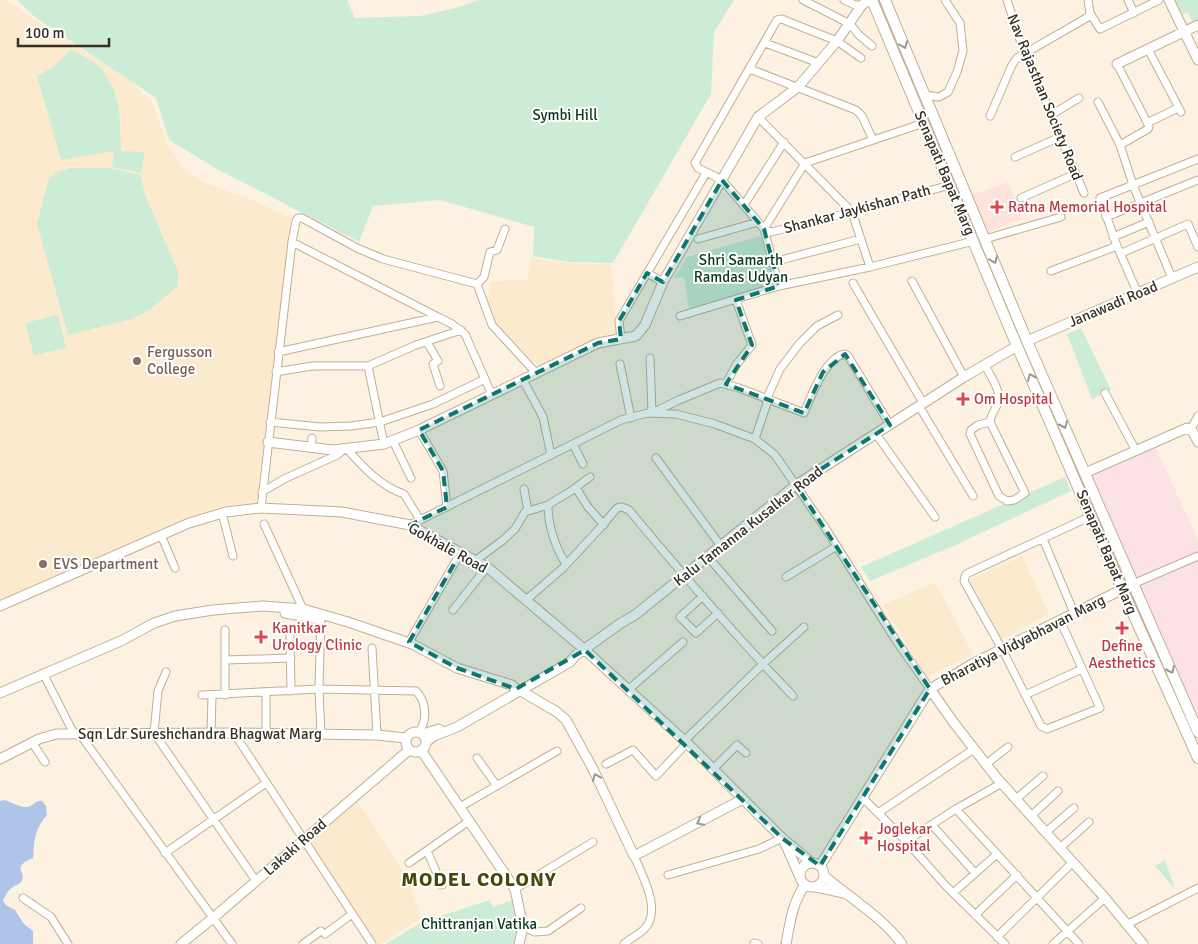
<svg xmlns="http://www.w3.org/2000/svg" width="1198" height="944" viewBox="0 0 1198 944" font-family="Signika,sans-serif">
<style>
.commercial{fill:#fde2e5}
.built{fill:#fceace}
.medical{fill:#fde3dc}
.green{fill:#ccecd5}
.water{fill:#afc4e9}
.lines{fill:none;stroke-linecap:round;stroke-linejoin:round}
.street-casing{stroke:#c0af94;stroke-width:9}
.secondary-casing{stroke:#c0af94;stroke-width:11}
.primary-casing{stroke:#c0af94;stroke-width:12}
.street{stroke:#fff;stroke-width:7}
.secondary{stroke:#fff;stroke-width:9}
.primary{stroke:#fff;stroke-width:10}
.oneway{stroke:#9a9792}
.marked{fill:#0f766e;fill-opacity:0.2;stroke:#0f766e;stroke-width:4;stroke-dasharray:10 6;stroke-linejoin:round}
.health-dot{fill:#e0444e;stroke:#fff;stroke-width:2}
.education-dot{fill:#8d6e63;stroke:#fff;stroke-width:2}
.labels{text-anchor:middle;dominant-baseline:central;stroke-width:4;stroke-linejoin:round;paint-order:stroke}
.street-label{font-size:15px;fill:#362f24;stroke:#fff}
.park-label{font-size:15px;fill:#08381d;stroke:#fff}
.health-label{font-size:15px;fill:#be3a42;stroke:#fff;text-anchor:start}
.education-label{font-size:15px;fill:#785e54;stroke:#fff;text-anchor:start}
.district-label{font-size:20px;font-weight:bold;letter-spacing:1px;fill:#47490a;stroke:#fff}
</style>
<rect width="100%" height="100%" fill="#fdf2e1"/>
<path class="commercial" d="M1155,447L1198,539V721L1088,476Z"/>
<path class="built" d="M0,0H6L41,24L131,81L153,104L167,143L184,168L203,182L245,197L291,218L257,504L226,505L190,516L0,600Z
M531,258L568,263L611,264L618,337L541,367L532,361L497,325L491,317L488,308L489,282L528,279Z
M1022,556L1049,614L1002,639L969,580Z
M935,582L973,654L926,677L883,605Z
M358,802L409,881L421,918L381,944H377L310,841Z"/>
<path class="medical" d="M1008,182L1022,219L986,233L972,195Z"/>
<path class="green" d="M17,0H347L355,18L420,16L456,8L478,0H734L714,32L711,94L613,263L568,262L533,256L534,227L440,200L373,206L359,242L217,169L169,140L156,98L36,18Z
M1172,0H1198V25L1195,26L1188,12L1179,16Z
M72,49L102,68L114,91L119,108L121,150L118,151L145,152L141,173L112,167L114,151L61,160L37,76L53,67Z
M72,168H107L140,175L146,197L178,272V286L149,310L132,319L68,335L37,224L48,181L55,172Z
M761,236L775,287L689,309L684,277L674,278L687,257Z
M58,315L66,348L34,355L25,323Z
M1081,328L1111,390L1092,399L1067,334Z
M1065,477L1071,491L951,547L870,581L861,567Z
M1165,860L1175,889L1155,866Z
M490,900L493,907L513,900C518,916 518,927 515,944H386L422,922Z"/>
<path class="water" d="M4,800C11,802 21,808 28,807C34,805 36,800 42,801L46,806L47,815C39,824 35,834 34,845C33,850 34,853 33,858C8,868 30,873 20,883C18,885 15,885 13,887C8,890 5,896 3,901L6,905L15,910L24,924L33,931V944H0V801Z"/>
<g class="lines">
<g class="street-casing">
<path id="street" d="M803,0L850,24L859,35L872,46
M844,0L855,5H862
M1007,0L1020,40L1084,193
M1088,0L1090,13L1100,29L1159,0
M1128,0L1134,13
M765,43L819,63
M1148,49L1181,112
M1117,64L1149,126L1148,129L1120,145
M750,69L856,110L862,116L873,140
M925,95L939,97L948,92L957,72L963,51L960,23L945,0
M1098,102L1120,145L1133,185L1172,278
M1051,115L1079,98
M990,116L1012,65L1017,58L1088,17L1090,13
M758,117L852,212L870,267
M1147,123L1178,108
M1015,157L1060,137
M1021,198L1075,174
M744,205L784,142
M1106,217L1198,180
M764,229L805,163L924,123
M764,229L771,232L852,212L950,185
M1113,237L1149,222
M698,239L758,222
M985,239L1061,217
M1124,252L1188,224L1198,247
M773,262L861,239
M1051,271L1117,246
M647,273L663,282
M912,281L964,377
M853,283L923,403
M477,284L484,277L490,252L497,250L505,229
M779,286L764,229L722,180L698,168L695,163L777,20L782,19L789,22L837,41L861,58
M1138,294L1117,246L1100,198L1198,159
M680,316L779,286L870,267L974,241
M438,317L452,324L465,334L492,395
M621,339L619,321L706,173
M427,342L438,361L433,364L440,386
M278,352L438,317L292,242
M650,358L652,413L679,400L720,383L739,388L804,413C811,397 825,357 845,354L848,356L890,425
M620,364L631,418
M985,365C990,376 1002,391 998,403C995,410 991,414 990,422L1025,493L1014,500L1007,501L999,496L970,434L971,430L978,425L990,422
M368,366L384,444
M276,372L312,366H368L416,345L461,330
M523,380L543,417L551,455
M726,384L736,365L752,345L736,300
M1105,393L1136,451
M919,406L973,496
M270,422L320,427L351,426L380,422L433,404L485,379
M1191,429L1198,416
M419,430L443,471L447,507
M876,434L935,517
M755,439L767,403V398L780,369L800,343L817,326L838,315
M393,441L411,478
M573,444L583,464
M311,447L312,438
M656,458L721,546
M576,488L588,507L604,525
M524,489L528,511
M262,492L284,479L337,455L346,448C363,467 380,486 404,494L420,520
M261,508L292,242L296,221L298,218H302L357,248L383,259L477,284L492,325L537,374
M222,513L233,556
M264,524L303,609
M410,525L621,420L648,413L676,414L715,424L755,439L775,455L826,529L895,639L930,689
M161,535L175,568
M1043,539L1074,613
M708,557L772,631
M476,560L502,541L515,529L525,512L548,505
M566,564C555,547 548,525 548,505L571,491L590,477
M786,577L837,546
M1133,584L1198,556
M703,596L680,617L696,633L718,613
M526,600L563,568L601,527L617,508L622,507L629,510C682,574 736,636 793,696
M453,610L487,567
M1060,620L1100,708L1047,729L1041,726L1002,649L964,581L966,574L1087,518
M225,630V695
M290,636L291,691
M409,642L461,552
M372,648L377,735
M226,660L291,658
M166,672L158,691L154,733L256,881
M43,673L74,734
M628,690L683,642
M202,695L319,689L416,691C426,701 428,719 419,732
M1025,695L1082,669
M79,733L232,944
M211,733L212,696
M234,733L372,944
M266,734V692
M321,735L319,689L321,614
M684,741L763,664L804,627
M32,742L45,762
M477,758L497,786
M606,764L633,750L656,776L687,743
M986,764L1008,747
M713,769L737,745L746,753
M863,798L906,841L945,885L1005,944
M1016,799L1043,776
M460,807L557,751
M956,809L1079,944
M878,813L974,749
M1031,816L1058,791
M932,825L975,873
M1046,832L1074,808
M906,841L956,809L1002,783
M1060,848L1089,822
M427,851L442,885
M165,853L266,783
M409,863L469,821
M668,875L759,849L782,838
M515,889L593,842
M953,893L997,854
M23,898L51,917L68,944
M975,915L1017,875
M1126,925L1198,888
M523,927L535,932L548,931L581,908
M325,934L352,914
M997,937L1073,862
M754,943L758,944
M303,944L321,931
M624,944C630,938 641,934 646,927C661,908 642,875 634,856
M1053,944L1105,898"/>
</g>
<g class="secondary-casing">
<path id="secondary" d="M1169,0L1198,60
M1117,64L1198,25
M1027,341L1198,267
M268,442L333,450L384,444L419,430L598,343L636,336L645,325L663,282L758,117L798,87L837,41L862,5L869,0
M1085,473L1187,428L1193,432L1198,442
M0,606L189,523L226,512L261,508L342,512L410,525L487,567L585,650L687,743L782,838L812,863
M285,613L319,619
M930,689L954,723L996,777L1105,898L1143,944
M521,691L557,712L566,720L593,769L634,856L743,799
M0,693L123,640L154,623L175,616L213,610L263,606L303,609L348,622L412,644L457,668L512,685L516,689
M406 742a10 10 0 1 1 20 0a10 10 0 1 1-20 0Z
M423,734L439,729
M426,742L434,736L457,727L570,662L575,656L621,623L635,615L796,485L964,377L1017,346
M421,750L515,889L523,927L519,944
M0,759L39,739L56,734L234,733L377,735L406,738
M784,841L800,877
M800 875a12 12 0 1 1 24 0a12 12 0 1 1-24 0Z
M820,866L930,689L974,663L1133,584
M824,876C849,897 882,917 902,944
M816,887L844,893
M181,944L213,918L409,750
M786,944C790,923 792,903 805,885"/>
</g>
<g class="primary-casing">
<path id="primary" d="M872,0L1017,346L1122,589L1198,758
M885,0L1027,341L1198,732"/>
</g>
<use href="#street" class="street"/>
<use href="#secondary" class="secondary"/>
<use href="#primary" class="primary"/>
</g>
<defs><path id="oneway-chevron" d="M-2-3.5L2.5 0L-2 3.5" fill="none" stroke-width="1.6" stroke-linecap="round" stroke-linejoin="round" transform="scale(1.25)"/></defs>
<g class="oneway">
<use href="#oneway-chevron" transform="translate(904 45) rotate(67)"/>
<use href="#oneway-chevron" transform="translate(994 260) rotate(67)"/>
<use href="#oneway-chevron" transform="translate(1031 377) rotate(-114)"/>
<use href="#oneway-chevron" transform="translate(1064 425) rotate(66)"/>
<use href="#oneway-chevron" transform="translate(1171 670) rotate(66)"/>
<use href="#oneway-chevron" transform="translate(596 777) rotate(-112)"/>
<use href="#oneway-chevron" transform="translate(700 822) rotate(152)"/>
</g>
<path class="marked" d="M722,180L764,229L779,286L736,300L752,345L726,384L804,413L823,372L845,354L890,425L796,485L930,689L820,866L782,838L585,650L516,689L457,668L409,642L461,552L410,525L447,507L443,471L419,430L598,343L621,339L619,321L647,273L663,282Z"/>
<g class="health-dot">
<path d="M994.5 199.5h5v5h5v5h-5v5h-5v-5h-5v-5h5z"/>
<path d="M960.5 391.5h5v5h5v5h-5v5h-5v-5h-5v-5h5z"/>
<path d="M1119.5 620.5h5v5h5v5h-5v5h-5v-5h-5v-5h5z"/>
<path d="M258.5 629.5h5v5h5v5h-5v5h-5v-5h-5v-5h5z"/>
<path d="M863.5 830.5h5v5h5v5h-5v5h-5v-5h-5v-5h5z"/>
</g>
<g class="education-dot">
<circle cx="137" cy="361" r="5"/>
<circle cx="43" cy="564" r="5"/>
</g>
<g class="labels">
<g class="street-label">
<text transform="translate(1045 97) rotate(68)">Nav Rajasthan Society Road</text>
<text transform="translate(945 173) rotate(67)">Senapati Bapat Marg</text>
<text transform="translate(857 209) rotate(-15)">Shankar Jaykishan Path</text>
<text transform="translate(1113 304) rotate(-23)">Janawadi Road</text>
<text transform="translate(748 526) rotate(-38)">Kalu Tamanna Kusalkar Road</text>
<text transform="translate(448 548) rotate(29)">Gokhale Road</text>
<text transform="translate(1107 552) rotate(67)">Senapati Bapat Marg</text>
<text transform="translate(1023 640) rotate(-27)">Bharatiya Vidyabhavan Marg</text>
<text x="200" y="734">Sqn Ldr Sureshchandra Bhagwat Marg</text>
<text transform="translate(295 847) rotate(-41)">Lakaki Road</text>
</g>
<g class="park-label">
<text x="565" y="115">Symbi Hill</text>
<text x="741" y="260">Shri Samarth<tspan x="741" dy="17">Ramdas Udyan</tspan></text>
<text x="479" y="924">Chittranjan Vatika</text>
</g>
<g class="health-label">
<text x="1008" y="207">Ratna Memorial Hospital</text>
<text x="974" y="399">Om Hospital</text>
<text x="272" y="628">Kanitkar<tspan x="272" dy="17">Urology Clinic</tspan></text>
<text x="1122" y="646" text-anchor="middle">Define<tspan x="1122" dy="17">Aesthetics</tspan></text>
<text x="877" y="829">Joglekar<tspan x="877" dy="17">Hospital</tspan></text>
</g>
<g class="education-label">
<text x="147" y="352">Fergusson<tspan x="147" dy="17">College</tspan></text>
<text x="53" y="564">EVS Department</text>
</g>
<g class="district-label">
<text x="479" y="879">MODEL COLONY</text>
</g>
</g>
<path d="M18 38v8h91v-8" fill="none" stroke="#362f24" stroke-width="2.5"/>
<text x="25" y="38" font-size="15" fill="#362f24" stroke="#ffffff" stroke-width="4" paint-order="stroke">100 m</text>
</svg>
